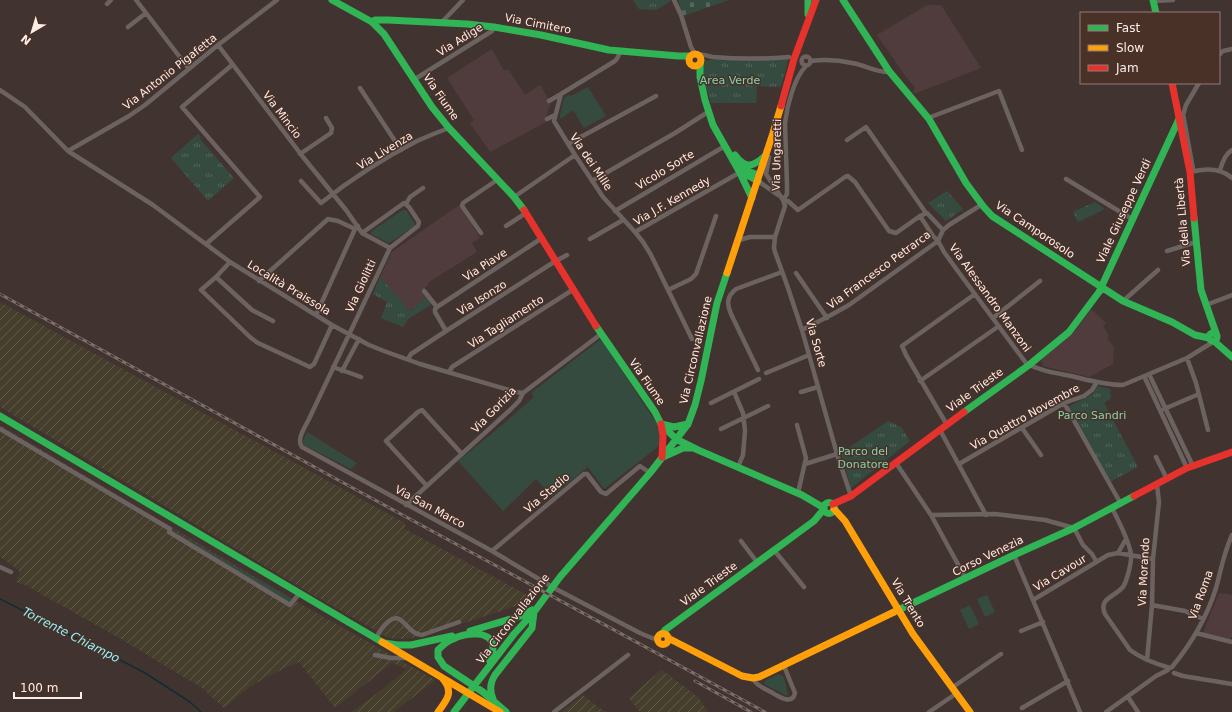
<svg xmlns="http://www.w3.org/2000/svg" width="1232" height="712" viewBox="0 0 1232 712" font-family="'DejaVu Sans',sans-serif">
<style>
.industrial{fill:url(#industrial-furrows)}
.education{fill:#503c3c}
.green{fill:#364b40}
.cemetery{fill:url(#cemetery-stones)}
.park{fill:url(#park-tufts)}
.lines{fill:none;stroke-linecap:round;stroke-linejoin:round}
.stream{stroke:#102e31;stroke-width:1.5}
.street{stroke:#6c6360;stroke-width:4.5}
.fast{stroke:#30b455;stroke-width:7}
.slow{stroke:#ff9f0a;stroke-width:7}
.jam{stroke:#e5322d;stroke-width:7}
.rail-casing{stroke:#79706c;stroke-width:3}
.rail{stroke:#493128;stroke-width:1.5;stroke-dasharray:4.5;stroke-linecap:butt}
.labels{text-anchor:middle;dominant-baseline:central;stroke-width:3;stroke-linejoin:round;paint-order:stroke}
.street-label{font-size:11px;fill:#fdede7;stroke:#493128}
.park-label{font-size:11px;fill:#83d3af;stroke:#493128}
.water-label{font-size:12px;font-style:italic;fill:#8ff3fe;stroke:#493128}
</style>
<defs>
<pattern id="industrial-furrows" width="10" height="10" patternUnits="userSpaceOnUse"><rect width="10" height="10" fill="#463e2d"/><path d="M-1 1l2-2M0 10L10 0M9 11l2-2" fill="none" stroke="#625a4b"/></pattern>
<pattern id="cemetery-stones" width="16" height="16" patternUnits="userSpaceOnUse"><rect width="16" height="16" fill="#364b40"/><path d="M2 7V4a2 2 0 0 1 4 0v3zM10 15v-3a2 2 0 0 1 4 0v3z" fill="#54655c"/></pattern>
<pattern id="park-tufts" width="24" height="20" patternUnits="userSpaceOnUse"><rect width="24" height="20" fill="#364b40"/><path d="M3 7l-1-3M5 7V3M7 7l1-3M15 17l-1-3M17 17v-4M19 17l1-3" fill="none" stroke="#54655c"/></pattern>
</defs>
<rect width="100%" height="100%" fill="#413430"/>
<path class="industrial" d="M0,302L405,523V529L529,596L522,604L424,636L402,639L389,638L315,596L0,407Z
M0,425L294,600L435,680L394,712H351L370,699L407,669L392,663L335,708L299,662L285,668L261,680L247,689L224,708L202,688L121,639L27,586L16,582L20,572L17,569L0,557Z
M661,670L669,675L699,698L708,712H640L629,698Z
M583,695L598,707L606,712H561Z"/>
<path class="education" d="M927,5H941L981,68L914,94L913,92L915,87L906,77L877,35Z
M492,49L504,71L508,69L525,95L540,85L551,103L546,117L548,121L490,152L470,123L474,120L447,78Z
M459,205L480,238L472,243L477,252L429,282L428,285L421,291L426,297L410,311L380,277L392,252Z
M1091,309L1106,323L1103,326L1109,336L1107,338L1114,348L1113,364L1089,377L1043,366L1041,360L1076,330Z
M1219,593L1232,595V637H1231L1230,640L1203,633Z"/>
<path class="green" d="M588,87L606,116L584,128L573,110L559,120L564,98L569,95L571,96Z
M403,210H406L415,224V226L389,243L371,234V233L372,231Z
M601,339L657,424L658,429H659L660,445L604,489L588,467L552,496L536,479L503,511L458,461L501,426L534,397L531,393Z
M307,432L357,463L351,469L304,445L303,441Z
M170,529L294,600L290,605L169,532Z
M987,595L995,612L985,617L977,599Z
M970,605L979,624L969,629L960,610Z
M779,674L784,677L788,695L787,696L764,684L766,680Z"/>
<path class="cemetery" d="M678,0H729L683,16Z"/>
<path class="park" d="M633,0H670L671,1L656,10L639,9Z
M728,57H789L781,87L757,86L756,103H711L702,74L704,61Z
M198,134L201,137L199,138L234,178L208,201L171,158Z
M947,191L963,209L946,221L928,203Z
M1095,202L1105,209L1078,222L1073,212Z
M380,277L410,311L426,297L432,304L408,319L403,327L381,318L387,302L373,294Z
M1098,386L1110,389L1111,398L1104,403L1138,467L1110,482L1068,407L1093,394Z
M888,421L901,427L910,441L851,488L841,453Z"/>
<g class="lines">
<path class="stream" d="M0,599L26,612L51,626L126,663L145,673L190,702L201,712"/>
<path class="street" d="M136,0L189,69
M674,0L681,15L691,47L695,54
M1154,1L1173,0
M107,4L111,0
M441,23L463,0
M128,27L146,13
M218,45L303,157L346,210L362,233L390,248
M620,52L618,57L615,61L561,94L554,121L575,155L603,197L635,232
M697,54C703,54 707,56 713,57C737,59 764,59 789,57
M1219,55L1223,51L1232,49
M801.5 61a4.5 4.5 0 1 1 9 0a4.5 4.5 0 1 1-9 0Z
M811,61C824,59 839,60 852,63C865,65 877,73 890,72
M415,79L492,31L494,27
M360,88L401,150
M0,90L25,107L68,151L153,205L230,262L332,325L369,345L384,351L420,364L516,392L523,393
M549,101L561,94
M1183,114L1193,169
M1183,115L1186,105L1199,83
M928,118L999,91L1022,150
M547,119L555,115
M847,140L866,127L926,213
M568,144L656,96
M68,151L129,116L145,105L218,45L277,0
M300,154L331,133L332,128L326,118
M769,157L766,174L783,200L785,206L775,237L774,248L775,252L787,285L802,330L837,454L851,496
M1220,170C1222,163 1225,154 1232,150
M1190,172C1205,168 1221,168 1232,178
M1066,179L1132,219
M301,181L321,203C350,180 384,158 417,141C428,136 438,132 449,128
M592,181L675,133L708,112
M758,181L778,195
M514,197L575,155
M783,200L788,201L798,210L845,177L848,176L855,182L889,231L896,233L920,216L927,213L943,230
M783,200L787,194V185L785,123C787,106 794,78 806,66
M406,204L410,197L423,188
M615,211L725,146
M920,216L933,236L938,241L944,252L960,274L1026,363C1040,371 1055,373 1071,376C1088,380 1105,385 1123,385L1187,358L1213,342
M506,226L526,213
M362,233L404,203L409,207L419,222L418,226L390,248L309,419C305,427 296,440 302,447L492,551L549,585
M481,233L462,206L463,203L497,180
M590,239L623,220
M739,240L750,237H775
M206,244L260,197L182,107L232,65
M1167,251L1196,242
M230,262L216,277L201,290L251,338L258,343L310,367L314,364L332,325
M796,273L827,318
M216,277L252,310L273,321
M259,281L328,219L338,221L355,229L358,226
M668,290L691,279L696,274L716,216
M424,291L437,307
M1123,301L1158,270
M1206,305L1232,295
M316,315L355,229
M993,318L1040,281
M802,330L831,315L849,305L938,241L943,230L949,225L981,205
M446,331L435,312V309L437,307L542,238
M692,339L651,255L643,242L635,232L737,174L739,171
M1187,358L1196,383L1208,430
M408,359L411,354L446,331L554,262L567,255
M333,367L361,377
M758,370L731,314C727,304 726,297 736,289L782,272
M342,371L359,339
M449,372L452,367L574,289
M766,373L809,355
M1149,374L1193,466
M1144,376L1187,468
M920,381L999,326
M734,392L743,413L745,431L743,455L738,467
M801,392L818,387
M711,403L759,379
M1064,403L1121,504
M1164,409L1199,394
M797,425L806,458L798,493
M947,425L906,355L902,346L975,294
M1022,428L1041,455
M0,429L170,529L169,532L290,605L299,594
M721,429L768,406
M940,430L986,515
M1156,457L1167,479
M896,463L931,515L966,579
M805,464L837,454
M959,464L1064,403L1084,396L1092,390L1097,382
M427,486L386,441L418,412L422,410L462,454
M406,505L510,410L519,401L523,393L601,334
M1112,508C1119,522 1128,538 1131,554C1132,561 1127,581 1123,587C1115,597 1098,598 1105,614L1130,650C1142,659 1156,664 1170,668
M931,515L995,514L1045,520L1074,528L1083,545L1092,554L1096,561
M741,541L757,562
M774,550L804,587
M492,551L584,474H587L601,492L606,494L640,466L650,473
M1118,553L1126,539
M1014,555L1080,712
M0,567L11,572
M554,588L640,633L652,638L657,639
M1033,600L1108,555L1118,553L1153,559
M1152,605L1185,611L1203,619
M1021,631L1043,622
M1196,633L1232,642
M376,639C379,631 382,627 389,621C403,610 406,634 422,635L459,622
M375,655L391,658H405
M1147,660L1152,605L1153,559L1159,502L1157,485
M1172,667C1191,644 1207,617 1216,588C1221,570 1224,552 1232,535
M1174,673L1183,676L1232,684
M753,678C756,686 764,688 771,692C778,696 792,706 795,693L784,666
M953,687L1001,654
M1128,697L1138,712
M1022,708L1068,681
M554,712L628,655
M929,712L957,693
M1106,712L1156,676L1168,670"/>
<path class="fast" d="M332,0L372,22L384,34L432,107L449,128L514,197L524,210
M808,0V14
M843,0L889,71L929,119L966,183L983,206L992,216L1123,301L1172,322L1195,335L1209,338
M1153,0L1156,13
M372,22L375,20H388L467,24L494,27L541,35L609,50L678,56H690
M700,63V77L705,100L713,125L739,171L752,198
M735,155C745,169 753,167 765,156
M740,171L741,168L755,174H759
M741,172L758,181
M1194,218L1201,290L1217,336
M596,326L655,412L661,424L676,439L698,450L802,495L824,508
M1209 337a4 4 0 1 1 8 0a4 4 0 1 1-8 0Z
M1214,341L1232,357
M964,412L1029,365L1069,332L1099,292L1179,119
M0,416L382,642
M661,424L674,427L688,424
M663,457L683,448H691
M823.5 508a5.5 5.5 0 1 1 11 0a5.5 5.5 0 1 1-11 0Z
M894,612L1014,555L1074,528L1134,496
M470,631L521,616L532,610
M662,634L665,630L814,521L824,509
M384,643L398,645H411L452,636
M490,661C491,657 493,652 493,648C493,629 465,633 453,639C447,641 443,645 438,650V657L444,666L483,692L506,712
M493,699C489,690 490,683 495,675L532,628L534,612
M454,712L514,634L534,612L560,577L650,473L688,424L695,405L701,381L717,303L727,273"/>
<path class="slow" d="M689 60a6 6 0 1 1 12 0a6 6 0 1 1-12 0Z
M727,273L773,133L781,106
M834,509L845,521L913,634L970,712
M657.5 639a5.5 5.5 0 1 1 11 0a5.5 5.5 0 1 1-11 0Z
M668,638L742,676L753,678L759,677L894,612
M382,642L500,712
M438,712C447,700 454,692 443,679"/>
<path class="jam" d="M1172,83L1190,172L1194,218
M781,106L794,59L816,0
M524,210L596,326
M661,424L663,435L662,457
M1134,496L1187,468L1232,452
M833,504L851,496L964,412"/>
<g class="rail-casing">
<path id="rail" d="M0,294L340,481L765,712
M695,681L751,712"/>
</g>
<use href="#rail" class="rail"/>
</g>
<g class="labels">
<g class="street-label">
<text transform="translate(538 24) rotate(11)">Via Cimitero</text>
<text transform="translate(460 40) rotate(-32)">Via Adige</text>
<text transform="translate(170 72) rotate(-38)">Via Antonio Pigafetta</text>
<text transform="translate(441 97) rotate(55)">Via Fiume</text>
<text transform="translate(282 115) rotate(53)">Via Mincio</text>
<text transform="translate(385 151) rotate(-31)">Via Livenza</text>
<text transform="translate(777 155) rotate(-89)">Via Ungaretti</text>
<text transform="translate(591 162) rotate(56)">Via dei Mille</text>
<text transform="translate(665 170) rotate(-31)">Vicolo Sorte</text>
<text transform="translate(672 201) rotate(-30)">Via J.F. Kennedy</text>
<text transform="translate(1124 211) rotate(-65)">Viale Giuseppe Verdi</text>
<text transform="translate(1183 222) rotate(-95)">Via della Libertà</text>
<text transform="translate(1035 230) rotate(34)">Via Camporosolo</text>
<text transform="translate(485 265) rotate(-33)">Via Piave</text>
<text transform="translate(879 270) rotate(-36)">Via Francesco Petrarca</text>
<text transform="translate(361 286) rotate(-65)">Via Giolitti</text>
<text transform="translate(289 288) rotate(31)">Località Praissola</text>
<text transform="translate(482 298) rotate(-32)">Via Isonzo</text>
<text transform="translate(990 298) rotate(54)">Via Alessandro Manzoni</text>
<text transform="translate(506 322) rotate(-33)">Via Tagliamento</text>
<text transform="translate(816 343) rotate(74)">Via Sorte</text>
<text transform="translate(696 350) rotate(-77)">Via Circonvallazione</text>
<text transform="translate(647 382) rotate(55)">Via Fiume</text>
<text transform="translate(975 390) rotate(-36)">Viale Trieste</text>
<text transform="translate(494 410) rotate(-46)">Via Gorizia</text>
<text transform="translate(1025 417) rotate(-29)">Via Quattro Novembre</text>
<text transform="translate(547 493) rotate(-40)">Via Stadio</text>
<text transform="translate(430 507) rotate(28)">Via San Marco</text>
<text transform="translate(988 556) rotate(-26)">Corso Venezia</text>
<text transform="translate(1144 572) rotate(-87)">Via Morando</text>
<text transform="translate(1060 573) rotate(-31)">Via Cavour</text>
<text transform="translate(709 584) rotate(-36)">Viale Trieste</text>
<text transform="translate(1201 595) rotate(-70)">Via Roma</text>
<text transform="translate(908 603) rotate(59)">Via Trento</text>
<text transform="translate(513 619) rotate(-52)">Via Circonvallazione</text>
</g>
<g class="park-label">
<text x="730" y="80">Area Verde</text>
<text x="1092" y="415">Parco Sandri</text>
<text x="863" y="451">Parco del<tspan x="863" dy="13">Donatore</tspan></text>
</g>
<g class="water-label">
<text transform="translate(71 635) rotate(27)">Torrente Chiampo</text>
</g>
</g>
<rect x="1080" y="12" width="140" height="72" fill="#493128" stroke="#917c74"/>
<rect x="1088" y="25" width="20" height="6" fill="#30b455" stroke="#917c74"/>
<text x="1116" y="32" font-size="12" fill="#fdede7">Fast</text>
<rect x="1088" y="45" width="20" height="6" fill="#ff9f0a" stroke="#917c74"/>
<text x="1116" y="52" font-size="12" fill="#fdede7">Slow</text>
<rect x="1088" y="65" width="20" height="6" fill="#e5322d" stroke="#917c74"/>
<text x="1116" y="72" font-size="12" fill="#fdede7">Jam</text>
<g transform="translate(32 32) rotate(218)" stroke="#493128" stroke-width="3" paint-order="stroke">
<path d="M0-3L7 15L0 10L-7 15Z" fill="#fdede7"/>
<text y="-6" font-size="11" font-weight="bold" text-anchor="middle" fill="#fdede7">N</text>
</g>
<path d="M14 692v6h67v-6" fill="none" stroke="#fdede7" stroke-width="2"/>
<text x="20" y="692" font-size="12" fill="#fdede7" stroke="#493128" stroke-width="3" paint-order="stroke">100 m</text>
</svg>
